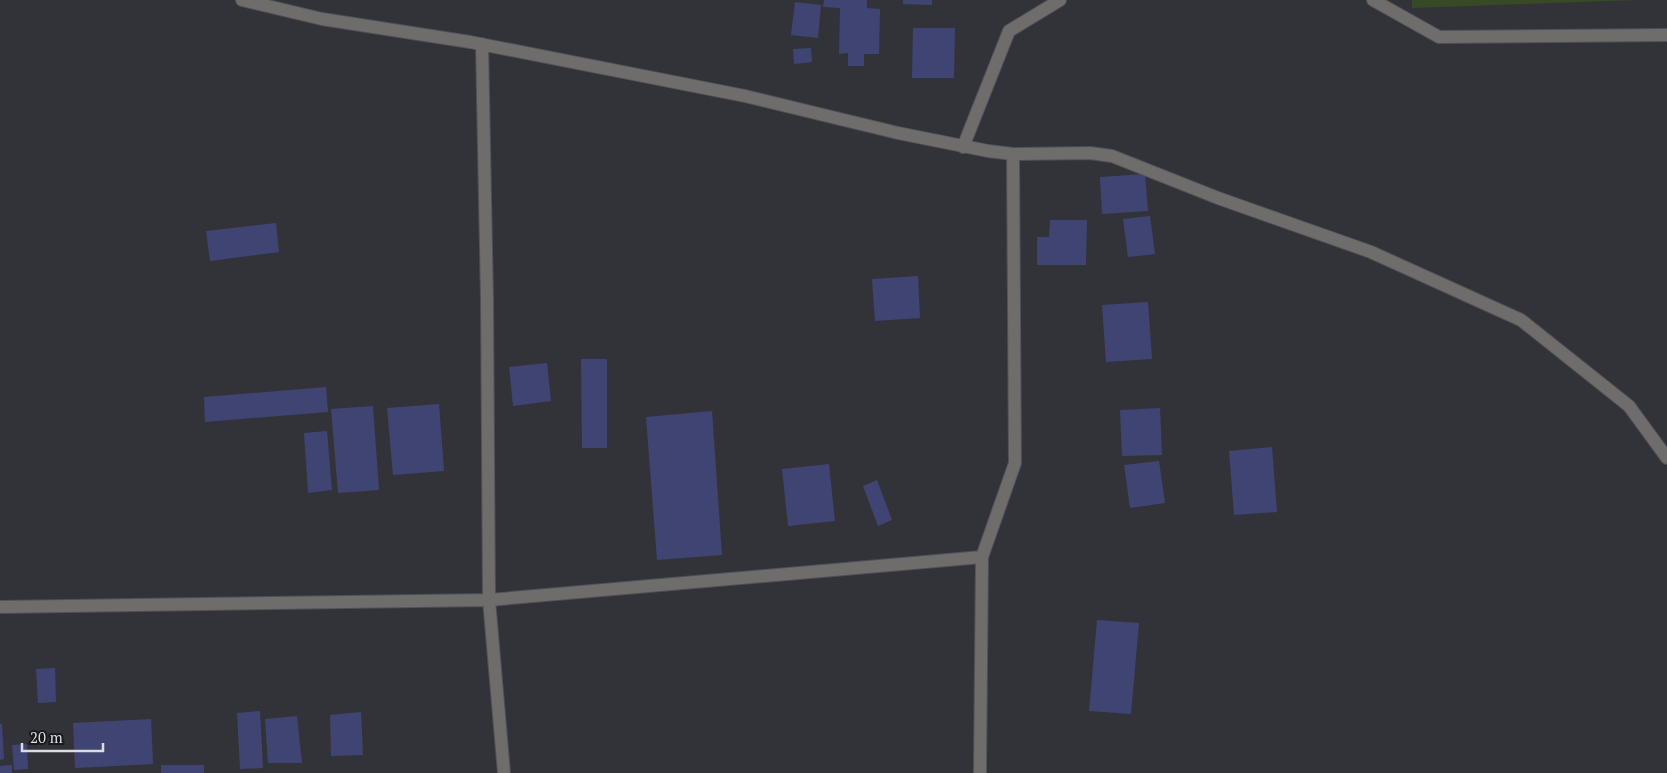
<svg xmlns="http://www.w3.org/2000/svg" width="1667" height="773" viewBox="0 0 1667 773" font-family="'PT Serif',serif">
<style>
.green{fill:#384926}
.building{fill:#404473}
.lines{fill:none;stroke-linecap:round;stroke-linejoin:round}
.minor-casing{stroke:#505157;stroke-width:14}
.minor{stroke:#6f6c6c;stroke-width:12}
</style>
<rect width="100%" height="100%" fill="#323339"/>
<path class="green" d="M1412,0H1639L1412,8Z"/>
<path class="building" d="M824,0H867V8L880,9L879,54H864V66H848V53L839,54L840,8L823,7Z
M903,0H932V5L903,4Z
M795,2L821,5L818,38L791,35Z
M913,28H955L954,78H912Z
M811,48L812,62L794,64L793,49Z
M1145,174L1148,211L1102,214L1100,177Z
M1150,216L1155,254L1128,257L1123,219Z
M1050,220H1087L1086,265H1037V237H1049Z
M276,223L279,252L210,261L206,231Z
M918,276L920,318L875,321L872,279Z
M1148,302L1152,359L1106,362L1102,305Z
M581,359H607V448H582Z
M547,363L551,401L513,406L509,367Z
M326,387L328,412L205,422L204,397Z
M439,404L444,471L393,475L387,408Z
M373,406L379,490L338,493L331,409Z
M1160,408L1162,455L1122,456L1120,410Z
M712,411L722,555L657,560L646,417Z
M327,431L332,490L308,493L304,433Z
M1272,447L1277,512L1234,515L1229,451Z
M1159,461L1165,503L1130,508L1124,465Z
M829,464L835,521L788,526L782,469Z
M877,480L892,520L878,526L863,486Z
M1097,620L1139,623L1131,714L1089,711Z
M55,668L56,702L38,703L36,669Z
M260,711L263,768L240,769L237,713Z
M361,712L363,755L331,756L330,715Z
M297,716L302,763H268L265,719Z
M151,719L153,764L75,768L73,723Z
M0,724H2L4,759L0,760Z
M27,744L28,769L14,770L12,745Z
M12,765V773H0V766Z
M161,765H204V773H161Z"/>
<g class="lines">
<g class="minor-casing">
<path id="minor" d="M242,0L322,19L470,42L745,96L898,133L988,151L1013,154L1090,153L1112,156L1218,198L1371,252L1521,320L1629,406L1667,458
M1373,0L1439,37L1667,35
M482,44L487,299L489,600L504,773
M963,147L1009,31L1060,0
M0,607L489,600L982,557
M980,773L982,557L1015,463L1013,154"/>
</g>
<use href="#minor" class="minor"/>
</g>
<path d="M22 743v8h81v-8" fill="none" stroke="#dbdcdf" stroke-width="2.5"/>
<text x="30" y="743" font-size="15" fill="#dbdcdf" stroke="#1a1a1d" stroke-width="4" paint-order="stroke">20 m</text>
</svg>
